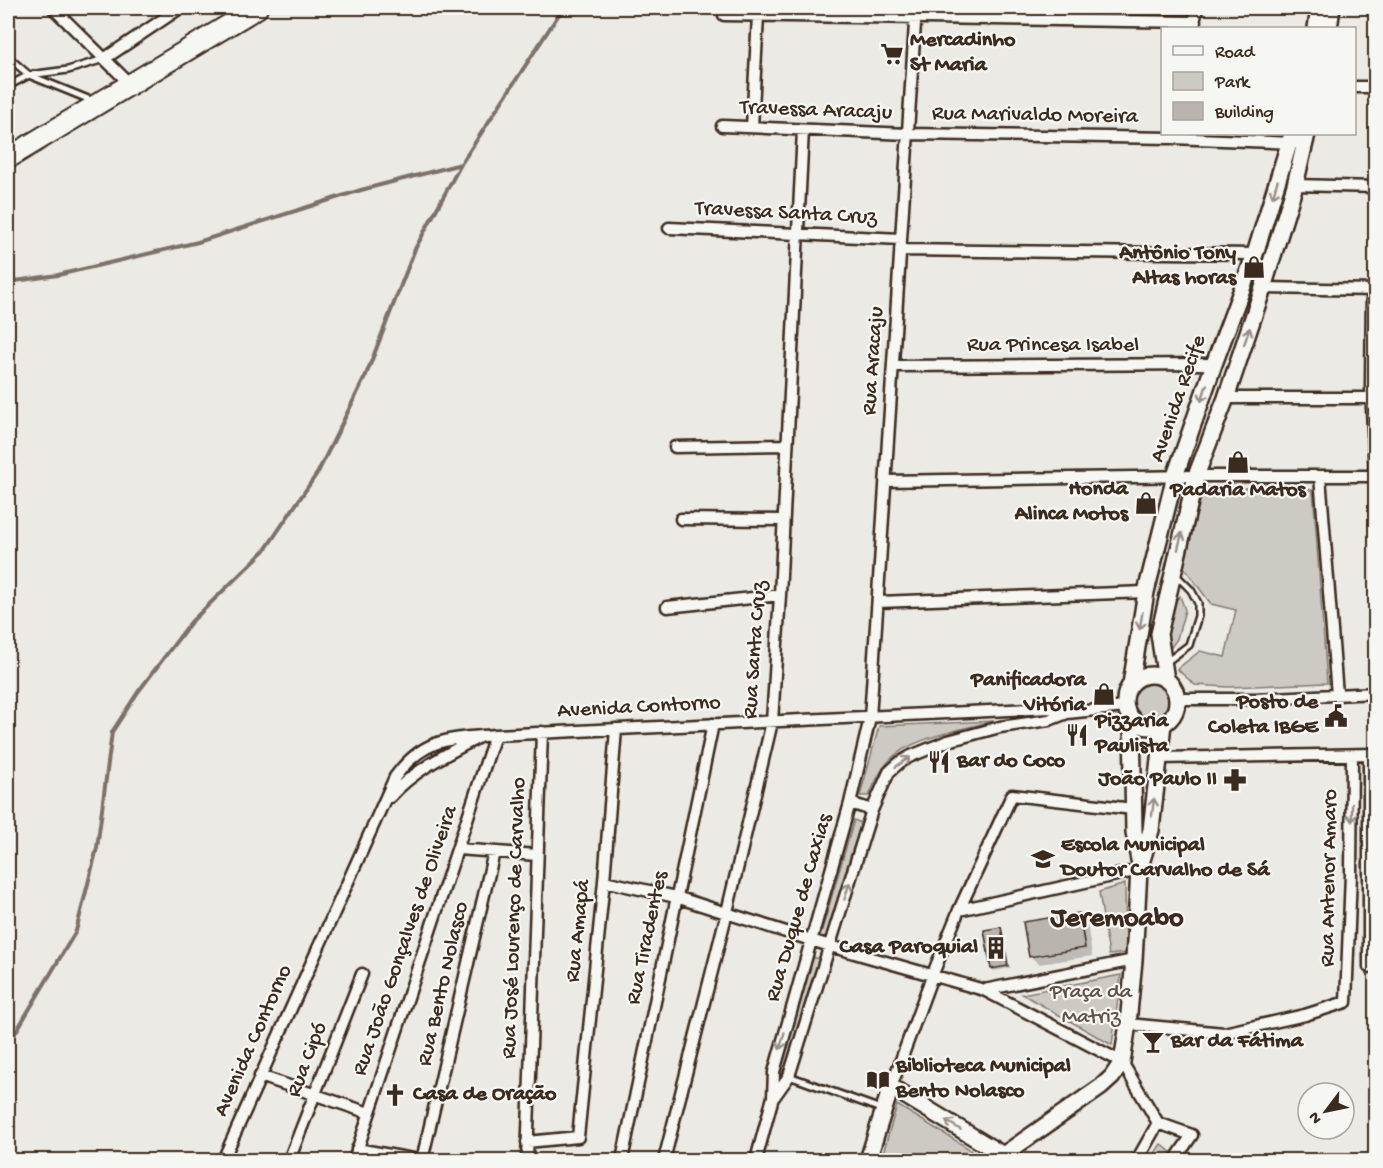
<svg xmlns="http://www.w3.org/2000/svg" width="1383" height="1168" viewBox="0 0 1383 1168" font-family="'Gochi Hand',sans-serif">
<style>
.green{fill:#cdcac4;stroke:#847a71;stroke-width:1.5}
.shadow{fill:#0003}
.lines{fill:none;stroke-linecap:round;stroke-linejoin:round}
.stream{stroke:#7c7167;stroke-width:4}
.building{fill:#bab4ae;stroke:#3b2a1e;stroke-width:1.5}
.lane-casing{stroke:#3b2a1e;stroke-width:10}
.street-casing{stroke:#3b2a1e;stroke-width:15}
.secondary-casing{stroke:#3b2a1e;stroke-width:20}
.highway-casing{stroke:#3b2a1e;stroke-width:24}
.lane{stroke:#f6f6f2;stroke-width:5}
.street{stroke:#f6f6f2;stroke-width:10}
.secondary{stroke:#f6f6f2;stroke-width:15}
.highway{stroke:#f6f6f2;stroke-width:20}
.oneway{stroke:#989088}
.labels{text-anchor:middle;dominant-baseline:central;stroke-width:4.5;stroke-linejoin:round;paint-order:stroke}
.poi-label{font-size:22px;font-weight:bold;fill:#3b2a1e;stroke:#f6f6f2;text-anchor:start}
.street-label{font-size:22px;fill:#3b2a1e;stroke:#f6f6f2}
.park-label{font-size:22px;fill:#605248;stroke:#f6f6f2}
.district-label{font-size:28px;font-weight:bold;fill:#3b2a1e;stroke:#f6f6f2}
</style>
<rect width="100%" height="100%" fill="#ebeae5"/>
<filter id="ink" filterUnits="userSpaceOnUse"><feTurbulence type="fractalNoise" baseFrequency=".0167" numOctaves="2"/><feDisplacementMap in="SourceGraphic" scale="12" xChannelSelector="R" yChannelSelector="G"/><feConvolveMatrix kernelMatrix="1 2 1 2 8 2 1 2 1" color-interpolation-filters="sRGB"/></filter>
<g filter="url(#ink)">
<path class="green" d="M1204,487L1313,490L1327,683L1228,687L1195,685L1177,669L1200,651L1225,657L1236,610L1211,604L1183,566Z
M1180,596L1185,610L1177,639L1169,650L1166,635L1175,601Z
M1133 701a18 18 0 1 1 36 0a18 18 0 1 1-36 0Z
M994,721C967,728 913,738 893,757C881,767 875,783 869,796H860L879,726Z
M854,820L861,823L826,939L820,937Z
M1125,884L1126,953L1109,955L1099,892Z
M813,957L820,959L786,1072L779,1070Z
M1121,975L1112,1045L1022,994Z
M897,1105L968,1148L974,1154L975,1160H881Z
M1161,1144L1172,1153L1167,1160H1150Z"/>
<path class="shadow" d="M1078,915L1087,923L1092,956L1039,964L1030,956Z
M1001,928L1003,931L1010,968L994,971L992,969Z"/>
<g class="lines">
<path class="stream" d="M8,282L58,275L198,242L361,190L461,164
M8,1045L76,931L97,848L112,732L138,692L191,622L265,550L318,472L366,375L415,249L461,164L563,8"/>
</g>
<path class="building" d="M1079,913L1085,948L1029,957L1023,922Z
M1001,927L1008,966L991,969L984,930Z"/>
<g class="lines">
<g class="lane-casing">
<path id="lane" d="M8,57L29,75L93,101
M8,86L29,75L68,70L104,59
M1165,663L1189,645L1198,616V603L1191,590L1175,574
M789,1076L881,1109"/>
</g>
<g class="street-casing">
<path id="street" d="M53,8L130,84
M724,15L1195,22
M1193,28L1197,8
M104,59L180,8
M1354,87H1376
M722,126L908,134L1172,138L1295,143
M752,127L758,16
M1295,185L1376,187
M669,228L901,239
M900,250L1255,254
M1263,288L1376,290
M1372,290L1371,386L1375,476
M893,366L1214,364
M1226,398H1372
M675,447L787,445
M1320,476L1337,695
M885,481L1196,476H1376
M681,519L783,520
M878,602L1146,592
M667,607L780,595
M1177,699H1255L1376,693
M1159,758L1376,754
M390,797C414,770 447,754 479,737
M850,803L872,810
M458,849L537,855
M604,881L676,897L830,946L984,990L1122,1062L1158,1123
M959,910L1139,870
M1369,967V754
M984,990L1134,960
M1128,1024L1224,1033L1305,1015L1346,1002L1351,874L1352,755
M260,1076L369,1113
M891,1087L932,976L959,910L1012,795L1133,809
M774,1097L789,1076L872,810L889,772L900,762L911,756L948,741L1000,727L1049,720L1067,713L1125,707
M1158,1123L1192,1135L1175,1160
M527,1142L578,1137L604,881L616,729
M357,1149L418,1160
M223,1160L395,777C424,737 450,739 495,735L1049,708L1067,713
M289,1160L362,974
M354,1160L495,735
M422,1160L494,852
M527,1160L542,732
M622,1160L713,724
M664,1160L727,912L772,722L780,595L803,130
M756,1160L773,1097L774,1072L850,803L870,718L916,8
M1137,1160L1158,1123"/>
</g>
<g class="secondary-casing">
<path id="secondary" d="M1316,28L1319,8
M1329,28L1332,8
M1125 701a26 26 0 1 1 52 0a26 26 0 1 1-52 0Z
M1166,680L1159,634L1196,476L1226,398L1263,288L1295,185L1307,134
M1131,684L1146,592L1175,476L1214,364L1255,254L1292,134
M1132,719L1134,832L1139,860
M868,1160L891,1087L1003,1155
M996,1160L1101,1087L1112,1077L1122,1062L1128,1024L1134,960L1139,870L1151,830L1163,724"/>
</g>
<g class="highway-casing">
<path id="highway" d="M8,158L257,8"/>
</g>
<use href="#lane" class="lane"/>
<use href="#street" class="street"/>
<use href="#secondary" class="secondary"/>
<use href="#highway" class="highway"/>
</g>
<defs><path id="oneway-shaft" d="M-6 0H5M1.5-3L5.5 0L1.5 3" fill="none" stroke-width="1.6" stroke-linecap="round" stroke-linejoin="round" transform="scale(1.5)"/></defs>
<g class="oneway">
<use href="#oneway-shaft" transform="translate(1275 189) rotate(107)"/>
<use href="#oneway-shaft" transform="translate(1247 336) rotate(-71)"/>
<use href="#oneway-shaft" transform="translate(1204 393) rotate(109)"/>
<use href="#oneway-shaft" transform="translate(1180 541) rotate(-76)"/>
<use href="#oneway-shaft" transform="translate(1141 621) rotate(99)"/>
<use href="#oneway-shaft" transform="translate(903 762) rotate(-34)"/>
<use href="#oneway-shaft" transform="translate(1153 807) rotate(-83)"/>
<use href="#oneway-shaft" transform="translate(1352 813) rotate(90)"/>
<use href="#oneway-shaft" transform="translate(847 891) rotate(-73)"/>
<use href="#oneway-shaft" transform="translate(782 1041) rotate(106)"/>
<use href="#oneway-shaft" transform="translate(953 1125) rotate(-148)"/>
</g>
</g>
<defs>
<g id="supermarket-bare" transform="scale(1.8)"><path d="M-6-5.5h2.5l.6 2H6L4.5 2H-2.5L-4.4-4H-6ZM-1.5 3.2a1.3 1.3 0 1 0 .1 0ZM3 3.2a1.3 1.3 0 1 0 .1 0Z" fill="#3b2a1e" stroke="#f6f6f2" stroke-width="2.5" paint-order="stroke"/></g>
<g id="shop-bare" transform="scale(1.8)"><path d="M-5-2.5h2.3a2.7 3.5 0 0 1 5.4 0H5L5.5 6h-11ZM-1.5-2.5h3a1.5 2.3 0 0 0-3 0Z" fill="#3b2a1e" stroke="#f6f6f2" stroke-width="2.5" paint-order="stroke"/></g>
<g id="civic-bare" transform="scale(1.8)"><path d="M-.6-6.5H3V-4.5H.6V-3L4-1V1h2V6H-6V1h2V-1L-.6-3ZM-1.2 2.5V6h2.4V2.5Z" fill="#3b2a1e" stroke="#f6f6f2" stroke-width="2.5" paint-order="stroke"/></g>
<g id="restaurant-bare" transform="scale(1.8)"><path d="M-5-6h1v4h1v-4h1v4h1v-4h1v5L-1.5 .5V6h-2V.5L-5-1ZM5-6V6H3V1.5H1.5Q1.5-4 5-6Z" fill="#3b2a1e" stroke="#f6f6f2" stroke-width="2.5" paint-order="stroke"/></g>
<g id="pharmacy-bare" transform="scale(1.8)"><path d="M-2-6h4v4h4v4h-4v4h-4v-4h-4v-4h4Z" fill="#3b2a1e" stroke="#f6f6f2" stroke-width="2.5" paint-order="stroke"/></g>
<g id="school-bare" transform="scale(1.8)"><path d="M0-5L7-2L0 1L-7-2ZM-4 1L0 2.5L4 1V4Q0 6-4 4Z" fill="#3b2a1e" stroke="#f6f6f2" stroke-width="2.5" paint-order="stroke"/></g>
<g id="building-bare" transform="scale(1.8)"><path d="M-4-6H4V6H1V3H-1V6H-4ZM-2.5-4.3h1.7v1.8h-1.7ZM.8-4.3h1.7v1.8H.8ZM-2.5-1h1.7V.8h-1.7ZM.8-1h1.7V.8H.8Z" fill="#3b2a1e" stroke="#f6f6f2" stroke-width="2.5" paint-order="stroke"/></g>
<g id="bar-bare" transform="scale(1.8)"><path d="M-6-5H6L.8 .8V4.5H3.5V6h-7V4.5H-.8V.8Z" fill="#3b2a1e" stroke="#f6f6f2" stroke-width="2.5" paint-order="stroke"/></g>
<g id="library-bare" transform="scale(1.8)"><path d="M-6-4Q-3-5.5-.7-3.5V5Q-3 3-6 4ZM6-4Q3-5.5 .7-3.5V5Q3 3 6 4Z" fill="#3b2a1e" stroke="#f6f6f2" stroke-width="2.5" paint-order="stroke"/></g>
<g id="church-bare" transform="scale(1.8)"><path d="M-1.2-6h2.4v3.5h3.3v2.4h-3.3V6h-2.4V-.1h-3.3v-2.4h3.3Z" fill="#3b2a1e" stroke="#f6f6f2" stroke-width="2.5" paint-order="stroke"/></g>
</defs>
<g fill-rule="evenodd">
<use href="#supermarket-bare" x="892" y="54"/>
<use href="#shop-bare" x="1254" y="267"/>
<use href="#shop-bare" x="1238" y="462"/>
<use href="#shop-bare" x="1146" y="503"/>
<use href="#shop-bare" x="1104" y="694"/>
<use href="#civic-bare" x="1336" y="716"/>
<use href="#restaurant-bare" x="1077" y="735"/>
<use href="#restaurant-bare" x="939" y="762"/>
<use href="#pharmacy-bare" x="1235" y="780"/>
<use href="#school-bare" x="1043" y="859"/>
<use href="#building-bare" x="996" y="948"/>
<use href="#bar-bare" x="1153" y="1042"/>
<use href="#library-bare" x="878" y="1080"/>
<use href="#church-bare" x="395" y="1095"/>
</g>
<g class="labels">
<g class="poi-label">
<text x="910" y="41">Mercadinho<tspan x="910" dy="25">St Maria</tspan></text>
<text x="1236" y="254" text-anchor="end">Antônio Tony<tspan x="1236" dy="25">Altas horas</tspan></text>
<text x="1128" y="490" text-anchor="end">Honda<tspan x="1128" dy="25">Alinca Motos</tspan></text>
<text x="1238" y="491" text-anchor="middle">Padaria Matos</text>
<text x="1086" y="681" text-anchor="end">Panificadora<tspan x="1086" dy="25">Vitória</tspan></text>
<text x="1318" y="703" text-anchor="end">Posto de<tspan x="1318" dy="25">Coleta IBGE</tspan></text>
<text x="1095" y="722">Pizzaria<tspan x="1095" dy="25">Paulista</tspan></text>
<text x="957" y="762">Bar do Coco</text>
<text x="1217" y="780" text-anchor="end">João Paulo II</text>
<text x="1061" y="846">Escola Municipal<tspan x="1061" dy="25">Doutor Carvalho de Sá</tspan></text>
<text x="978" y="948" text-anchor="end">Casa Paroquial</text>
<text x="1171" y="1042">Bar da Fátima</text>
<text x="896" y="1067">Biblioteca Municipal<tspan x="896" dy="25">Bento Nolasco</tspan></text>
<text x="413" y="1095">Casa de Oração</text>
</g>
<g class="street-label">
<text transform="translate(816 111) rotate(2)">Travessa Aracaju</text>
<text transform="translate(1035 116) rotate(1)">Rua Marivaldo Moreira</text>
<text transform="translate(786 214) rotate(3)">Travessa Santa Cruz</text>
<text x="1053" y="346">Rua Princesa Isabel</text>
<text transform="translate(874 361) rotate(-86)">Rua Aracaju</text>
<text transform="translate(1179 399) rotate(-71)">Avenida Recife</text>
<text transform="translate(756 650) rotate(-86)">Rua Santa Cruz</text>
<text transform="translate(639 708) rotate(-3)">Avenida Contorno</text>
<text transform="translate(1330 878) rotate(-89)">Rua Antenor Amaro</text>
<text transform="translate(800 908) rotate(-74)">Rua Duque de Caxias</text>
<text transform="translate(515 918) rotate(-88)">Rua José Lourenço de Carvalho</text>
<text transform="translate(579 931) rotate(-84)">Rua Amapá</text>
<text transform="translate(648 938) rotate(-78)">Rua Tiradentes</text>
<text transform="translate(406 941) rotate(-71)">Rua João Gonçalves de Oliveira</text>
<text transform="translate(444 984) rotate(-77)">Rua Bento Nolasco</text>
<text transform="translate(254 1041) rotate(-66)">Avenida Contorno</text>
<text transform="translate(308 1060) rotate(-69)">Rua Cipó</text>
</g>
<g class="park-label">
<text x="1091" y="993">Praça da<tspan x="1091" dy="25">Matriz</tspan></text>
</g>
<g class="district-label">
<text x="1117" y="919">Jeremoabo</text>
</g>
</g>
<rect width="1383" height="1168" fill="none" stroke="#f6f6f2" stroke-width="30"/>
<rect x="15" y="15" width="1353" height="1138" fill="none" stroke="#3b2a1e" stroke-width="2" filter="url(#ink)"/>
<rect x="1161" y="27" width="195" height="108" fill="#f6f6f2" stroke="#aba49d" stroke-width="1.5"/>
<rect x="1173" y="46" width="30" height="9" fill="#f6f6f2" stroke="#aba49d" stroke-width="1.5"/>
<text x="1215" y="57" font-size="18" fill="#3b2a1e">Road</text>
<rect x="1173" y="72" width="30" height="18" fill="#cdcac4" stroke="#aba49d" stroke-width="1.5"/>
<text x="1215" y="87" font-size="18" fill="#3b2a1e">Park</text>
<rect x="1173" y="102" width="30" height="18" fill="#bab4ae" stroke="#aba49d" stroke-width="1.5"/>
<text x="1215" y="117" font-size="18" fill="#3b2a1e">Building</text>
<g transform="translate(1326 1111) rotate(238)"><circle r="28" fill="#f6f6f2" stroke="#aba49d" stroke-width="1.5"/>
<path d="M0-4.5L10 22L0 15L-10 22Z" fill="#3b2a1e"/>
<text y="-9" font-size="16" font-weight="bold" text-anchor="middle" fill="#3b2a1e">N</text>
</g>
</svg>
